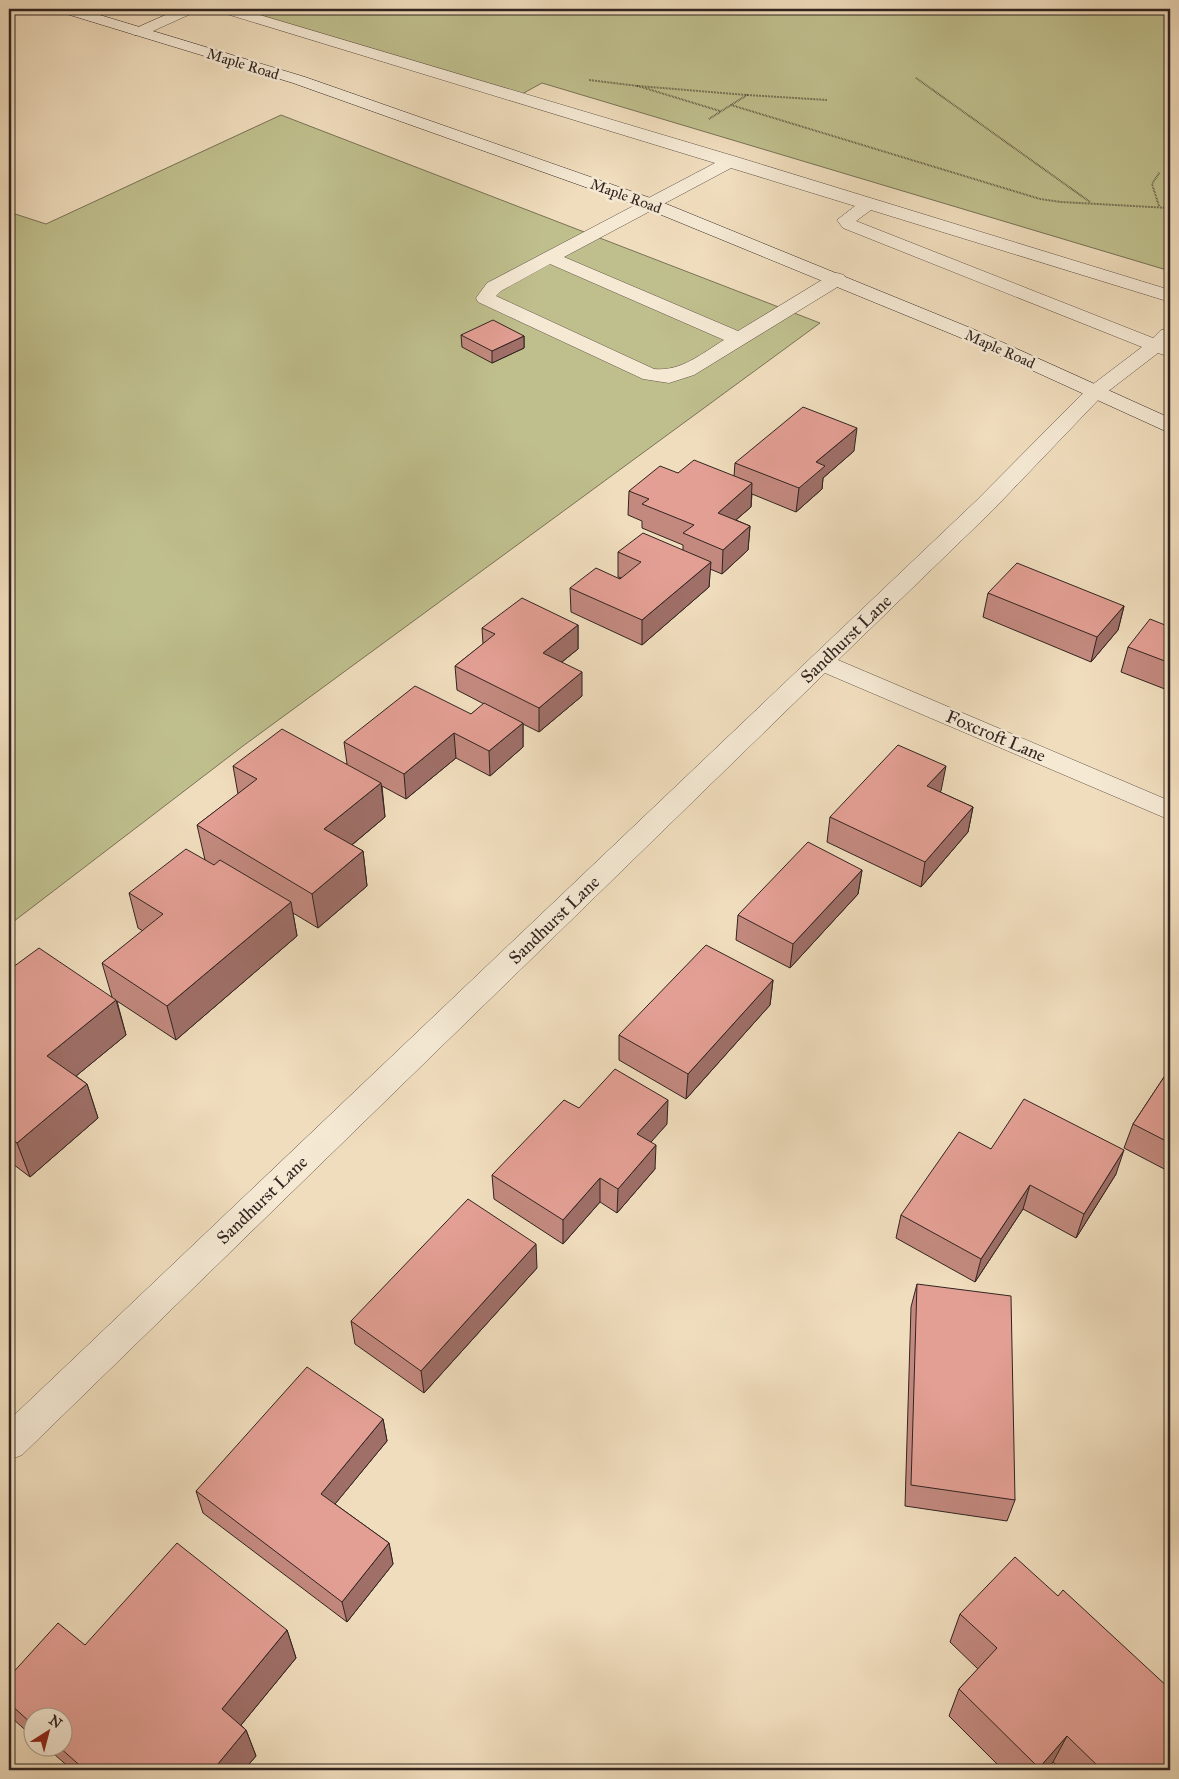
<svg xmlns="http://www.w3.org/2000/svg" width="1179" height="1779" viewBox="0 0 1179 1779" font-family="'IM FELL Great Primer',serif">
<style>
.green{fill:#bfbf8d;stroke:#787256}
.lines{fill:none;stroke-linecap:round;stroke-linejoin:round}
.service-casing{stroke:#615247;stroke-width:1}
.minor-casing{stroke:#615247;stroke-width:1}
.secondary-casing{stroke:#312420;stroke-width:1}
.path{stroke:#312420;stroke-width:2;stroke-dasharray:0.5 1;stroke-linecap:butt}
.service{fill:#f5e9d4;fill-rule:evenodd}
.minor{fill:#f5e9d4;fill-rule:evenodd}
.secondary{fill:#f5e9d4;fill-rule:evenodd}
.wall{fill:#c3897f;stroke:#312420}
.shaded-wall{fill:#9f6f68;stroke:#312420}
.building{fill:#e39f94;stroke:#312420}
.labels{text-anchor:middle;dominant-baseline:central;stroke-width:5;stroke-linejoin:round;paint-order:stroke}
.far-street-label{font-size:15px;fill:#312420;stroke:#f5e9d4}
.street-label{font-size:18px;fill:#312420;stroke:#f5e9d4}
</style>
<rect width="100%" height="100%" fill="#f0ddbd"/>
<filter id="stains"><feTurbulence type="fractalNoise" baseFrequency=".004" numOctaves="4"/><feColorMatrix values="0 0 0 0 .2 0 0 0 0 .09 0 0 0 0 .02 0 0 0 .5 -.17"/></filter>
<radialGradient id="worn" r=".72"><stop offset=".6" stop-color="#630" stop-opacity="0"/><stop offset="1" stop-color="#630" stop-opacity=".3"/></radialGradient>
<path class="green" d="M238,9H1170V271L542,83L520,95Z
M281,115L820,323L243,746L9,925V212L46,224Z"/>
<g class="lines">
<g class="service-casing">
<path id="service" d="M179,9H197L195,12L144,35H134L132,32L134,29Z
M218,9H240L737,157L1170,290V302L871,210L856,221L1153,338L1161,330L1170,329V357L1158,353L1102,396L1095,398L1088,396L1085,392L1088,388L1142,347L843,228L837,220L855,206L731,168L564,257L738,331L830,275L837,273L844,275L846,279L844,283L694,375L669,383L643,379L478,302L476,298L487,283L715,163L220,12ZM550,264L724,340C702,353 681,372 654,369L496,296L501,291Z"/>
</g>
<g class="minor-casing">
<path id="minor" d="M1095,386L1102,388L1105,392L1102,396L993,510L838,660L1170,801V820L825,673L22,1455L9,1460V1420L977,500L1088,388Z"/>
</g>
<g class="secondary-casing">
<path id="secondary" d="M58,9H80L305,77L659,201L973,329L1170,418V432L1163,430L959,337L647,209L293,83L60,12Z"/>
</g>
<path class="path" d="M916,78L1090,202
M589,80L638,86
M747,95L827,100
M720,111L638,86L747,95L731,105
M709,119L731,105L1040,199L1061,202L1170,208
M1159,206L1152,184L1160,172"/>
<use href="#service" class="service"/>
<use href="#minor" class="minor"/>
<use href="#secondary" class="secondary"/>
</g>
<path class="wall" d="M461,335L524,336V348L492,363L462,347Z
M854,451L823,478L822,489L796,512L752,494L751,507L736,520L750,526L748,550L722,574L710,569L709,587L642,645L571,612L570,588L620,579L622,578L618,577V552L683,550V545L642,528V521L628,515L629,491L678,473L734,476L735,463Z
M988,593L1124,606L1118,630L1091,662L983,617Z
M578,625V649L562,662L582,696L539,732L523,724V747L490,776L456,758L406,799L382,786L385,817L352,845L363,851L367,886L318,928L293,913L297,936L176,1040L117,1001L126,1035L76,1076L87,1084L98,1118L30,1177L9,1161V970L112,997L102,963L143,931L138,928L129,893L205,860L197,825L238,794L233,766L347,764L344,742L471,714L484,704L457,690L455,666L483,644L482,628Z
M1170,627V691L1121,672L1128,647Z
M941,791L940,792L973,807L968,832L921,887L827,842L830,817Z
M862,870L858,894L790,968L736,940L738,915Z
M773,980L770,1005L686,1099L619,1060V1035Z
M1170,1068V1172L1124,1148L1133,1124Z
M579,1108L667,1124L650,1142L655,1169L617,1213L600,1202L563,1244L494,1199L492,1175Z
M991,1149L1116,1174L1076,1238L1023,1209L975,1282L896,1238L901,1215Z
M537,1268L424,1393L355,1344L351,1321Z
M917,1284L1015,1500L1007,1521L905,1506L911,1307Z
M383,1419L387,1441L335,1504L389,1543L393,1564L347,1622L203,1513L196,1491Z
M960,1614L1170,1770H1062L1053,1762L1046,1770H1003L949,1716L959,1689L978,1669L950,1642Z
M287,1630L296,1658L241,1725L246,1730L256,1756L244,1770H72L45,1746H62L32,1716V1736L12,1718L9,1712V1703L85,1645Z"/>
<path class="shaded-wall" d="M524,336V348L492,363V351Z
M857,428L854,451L823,478L822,489L796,512L799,488L816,462Z
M752,483L751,507L716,537L718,513Z
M750,526L748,550L722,574L723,550Z
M711,562L709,587L642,645V620Z
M1124,606L1118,630L1091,662L1097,637Z
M578,625V649L543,677V653Z
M582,672V696L539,732V708Z
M523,723V747L490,776L489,751Z
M454,733L456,758L406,799L404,774Z
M946,766L941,791L923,811L927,786Z
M381,783L385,817L329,864L324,829Z
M973,807L968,832L921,887L925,862Z
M363,851L367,886L318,928L312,894Z
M862,870L858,894L790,968L793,944Z
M291,902L297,936L176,1040L167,1006Z
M773,980L770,1005L686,1099L688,1074Z
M116,1000L126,1035L59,1090L47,1056Z
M87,1084L98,1118L30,1177L17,1143Z
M668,1100L667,1124L637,1158V1134Z
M656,1145L655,1169L617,1213L618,1189Z
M1124,1150L1116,1174L1076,1238L1084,1214Z
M600,1178V1202L563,1244V1220Z
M1030,1185L1023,1209L975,1282L981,1259Z
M536,1244L537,1268L424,1393L421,1371Z
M383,1419L387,1441L326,1515L321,1494Z
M389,1543L393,1564L347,1622L342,1602Z
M287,1630L296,1658L232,1736L222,1709Z
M246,1730L256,1756L244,1770H213Z
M1067,1736L1053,1762L1046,1770H1037L1039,1768Z"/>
<path class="building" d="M493,320L524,336L492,351L461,335Z
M803,407L857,428L816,462L825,466L799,488L735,463Z
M694,460L752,483L718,513L750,526L723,550L683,533L694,525L642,504L649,499L629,491L660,466L678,473Z
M643,533L711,562L642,620L570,588L596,568L620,579L641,562L618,552Z
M1017,563L1124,606L1097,637L988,593Z
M522,598L578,625L543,653L582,672L539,708L455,666L495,634L482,628Z
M1150,619L1170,627V663L1128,647Z
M415,686L471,714L484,703L523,723L489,751L454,733L404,774L344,742Z
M282,729L381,783L324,829L363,851L312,894L197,825L257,779L233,766Z
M898,745L946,766L927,786L973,807L925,862L830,817Z
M808,842L862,870L793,944L738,915Z
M186,849L214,865L220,860L291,902L167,1006L102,963L163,914L129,893Z
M706,945L773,980L688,1074L619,1035Z
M39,948L116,1000L47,1056L87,1084L17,1143L9,1137V970Z
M1170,1068V1143L1133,1124Z
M615,1069L668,1100L637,1134L656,1145L618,1189L600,1178L563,1220L492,1175L564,1100L579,1108Z
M1024,1099L1124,1150L1084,1214L1030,1185L981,1259L901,1215L959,1132L991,1149Z
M468,1199L536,1244L421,1371L351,1321Z
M917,1284L1011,1296L1015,1500L911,1485Z
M307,1367L383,1419L321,1494L389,1543L342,1602L196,1491Z
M177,1543L287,1630L222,1709L246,1730L213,1770H85L58,1746H62V1716H32V1724L9,1703V1677L58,1623L85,1645Z
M1015,1557L1058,1596L1063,1590L1170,1689V1770H1102L1067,1736L1039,1768L959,1689L997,1648L960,1614Z"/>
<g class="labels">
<g class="far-street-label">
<text transform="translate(243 64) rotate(17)">Maple Road</text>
<text transform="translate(626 196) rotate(20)">Maple Road</text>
<text transform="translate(1000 349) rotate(24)">Maple Road</text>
</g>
<g class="street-label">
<text transform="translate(846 639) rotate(-44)">Sandhurst Lane</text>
<text transform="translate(996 736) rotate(23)">Foxcroft Lane</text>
<text transform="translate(554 920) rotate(-44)">Sandhurst Lane</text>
<text transform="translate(262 1200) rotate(-44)">Sandhurst Lane</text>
</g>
</g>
<rect width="1179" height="1779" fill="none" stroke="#f0ddbd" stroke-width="30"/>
<rect x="10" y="10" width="1159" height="1759" fill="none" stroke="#312420" stroke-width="2.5"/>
<rect x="15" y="15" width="1149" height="1749" fill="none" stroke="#312420"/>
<g transform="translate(48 1732) rotate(36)"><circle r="24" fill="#f5e9d4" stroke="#a79a8c"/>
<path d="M0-4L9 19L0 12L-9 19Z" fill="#8f2418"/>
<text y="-8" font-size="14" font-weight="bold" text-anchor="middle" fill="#312420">N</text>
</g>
<rect width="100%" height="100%" filter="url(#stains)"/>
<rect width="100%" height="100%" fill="url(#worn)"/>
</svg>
